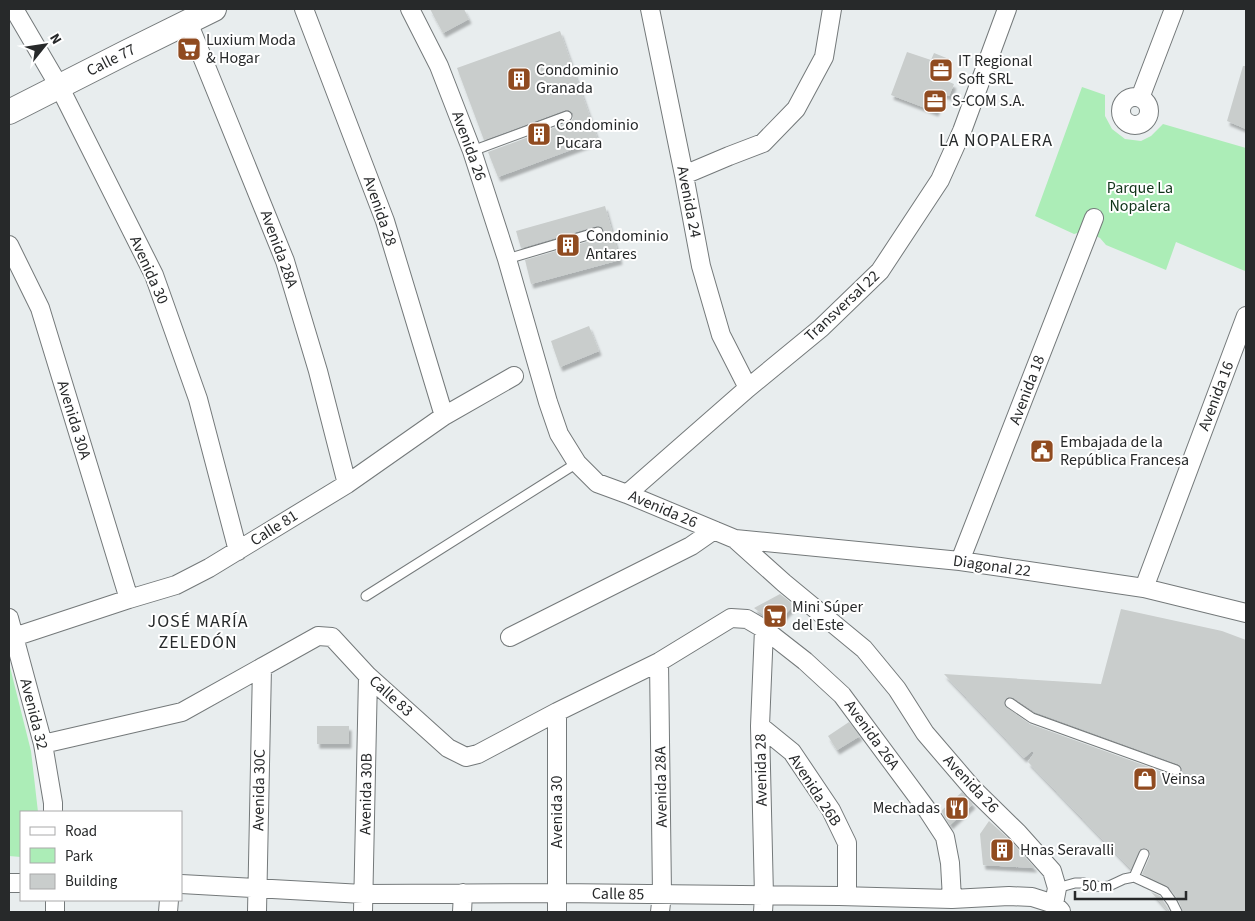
<svg xmlns="http://www.w3.org/2000/svg" width="1255" height="921" viewBox="0 0 1255 921" font-family="'Source Sans 3',sans-serif">
<style>
.green{fill:#acedb7}
.building{fill:#c9cdcc;fill-rule:evenodd;filter:url(#shadow)}
.lines{fill:none;stroke-linecap:round;stroke-linejoin:round}
.lane-casing{stroke:#74797a;stroke-width:11}
.street-casing{stroke:#74797a;stroke-width:20}
.secondary-casing{stroke:#74797a;stroke-width:26}
.lane{stroke:#fff;stroke-width:9}
.street{stroke:#fff;stroke-width:18}
.secondary{stroke:#fff;stroke-width:24}
.labels{text-anchor:middle;dominant-baseline:central;stroke-width:4;stroke-linejoin:round;paint-order:stroke}
.poi-label{font-size:16px;fill:#27292a;stroke:#fff;text-anchor:start}
.street-label{font-size:16px;fill:#27292a;stroke:#fff}
.park-label{font-size:16px;fill:#0f3218;stroke:#fff}
.neighbourhood-label{font-size:18px;letter-spacing:1px;fill:#272a2b;stroke:#fff}
</style>
<defs>
<filter id="shadow"><feDropShadow dx="2.5" dy="4.5" stdDeviation="1" flood-color="#0004"/></filter>
</defs>
<rect width="100%" height="100%" fill="#e8edee"/>
<path class="green" d="M1082,87L1105,95V116L1112,129L1125,139L1141,141L1151,136L1163,124L1246,148V267L1245,271L1176,242L1166,270L1106,245L1100,238L1085,231L1074,234L1035,216Z
M9,663L31,751L38,812H21V857L9,856Z"/>
<path class="building" d="M430,9H464L469,19L443,33Z
M560,31L598,140L498,177L488,152L569,122L573,118V113L569,110H565L484,140L457,68Z
M907,52L931,60L934,53L949,59L942,79L954,84L949,96L943,94L936,112L891,95Z
M1243,66H1246V129L1227,121Z
M605,206L620,260L531,284L525,260L600,238L603,236L604,231L602,227L596,226L521,248L516,231Z
M589,326L599,351L560,367L551,341Z
M780,594L794,605L776,624L754,608Z
M1121,609L1222,631L1246,640V912H1183L1178,899L1169,887L1142,874L1150,856V853L1149,850L1144,848L1140,849L1131,869L1028,762L1034,753L1032,751L1024,758L944,674L1101,684ZM1008,697L1014,698L1035,712L1178,764L1182,768V773L1178,776H1174L1030,724L1005,706L1004,702Z
M849,722L860,736L837,750L828,736Z
M317,726H349V744H317Z
M962,792L973,804L950,825L941,811Z
M989,821L1010,840L1035,868L983,865L980,834Z
M1151,892L1160,896L1170,912H1169Z"/>
<g class="lines">
<g class="lane-casing">
<path id="lane" d="M472,151L567,116
M507,259L598,232
M366,596L577,463
M1010,703L1032,718L1176,770
M1144,854L1134,877L1164,891L1172,902L1177,912
M1057,888L1075,883H1084L1101,887L1109,886L1124,879L1134,877"/>
</g>
<g class="street-casing">
<path id="street" d="M14,9L59,86L154,275L198,399L238,551
M304,9L385,221L444,416
M410,9L439,66L472,151L507,259L548,402L559,434L577,463L597,483L627,494L735,539L784,583L864,649L897,689L925,733L973,789L1018,833L1052,871L1057,888L1054,904
M650,9L684,175L701,266L721,335L748,388
M188,22L285,261L318,371L347,484
M1121 111a14 14 0 1 1 28 0a14 14 0 1 1-28 0Z
M1140,98L1174,9
M684,175L729,156L763,143L796,109L824,57L832,9
M9,245L40,308L129,599
M627,494L748,388L821,328L880,271L940,180L962,131L1007,9
M735,539L960,561L1144,588L1246,613
M960,561L1094,218
M1144,588L1246,316
M9,618L43,744L53,803V812
M14,637L129,599L176,585L209,568L347,484L444,416L514,376
M510,637L691,546L714,530
M659,662L662,894L660,912
M760,726L792,752L831,810L847,843V896
M43,744L182,712L318,636L332,637L368,676L448,748L466,757L478,754L557,712L659,662L731,618L747,619L764,629L805,661L842,695L928,811L945,837L950,863L952,899
M9,883H21
M181,884L363,894L557,893L839,896L952,899L1009,896L1032,897L1054,904L1061,911
M55,912V900
M168,912L169,900
M257,912L262,667
M363,912L368,676
M462,912L463,893
M557,912V712
M763,912L764,896L760,726L764,629"/>
</g>
<g class="secondary-casing">
<path id="secondary" d="M9,112L127,52L214,9"/>
</g>
<use href="#lane" class="lane"/>
<use href="#street" class="street"/>
<use href="#secondary" class="secondary"/>
</g>
<defs>
<g id="supermarket-square" transform="scale(1.25)"><rect x="-9" y="-9" width="18" height="18" rx="4" fill="#904b20" stroke="#fff"/><path d="M-6-5.5h2.5l.6 2H6L4.5 2H-2.5L-4.4-4H-6ZM-1.5 3.2a1.3 1.3 0 1 0 .1 0ZM3 3.2a1.3 1.3 0 1 0 .1 0Z" fill="#fff"/></g>
<g id="office-square" transform="scale(1.25)"><rect x="-9" y="-9" width="18" height="18" rx="4" fill="#904b20" stroke="#fff"/><path d="M-6-3h4V-5.5h4V-3h4V5H-6ZM-1-4.5V-3h2v-1.5ZM-6 0V1H6V0Z" fill="#fff"/></g>
<g id="building-square" transform="scale(1.25)"><rect x="-9" y="-9" width="18" height="18" rx="4" fill="#904b20" stroke="#fff"/><path d="M-4-6H4V6H1V3H-1V6H-4ZM-2.5-4.3h1.7v1.8h-1.7ZM.8-4.3h1.7v1.8H.8ZM-2.5-1h1.7V.8h-1.7ZM.8-1h1.7V.8H.8Z" fill="#fff"/></g>
<g id="civic-square" transform="scale(1.25)"><rect x="-9" y="-9" width="18" height="18" rx="4" fill="#904b20" stroke="#fff"/><path d="M-.6-6.5H3V-4.5H.6V-3L4-1V1h2V6H-6V1h2V-1L-.6-3ZM-1.2 2.5V6h2.4V2.5Z" fill="#fff"/></g>
<g id="shop-square" transform="scale(1.25)"><rect x="-9" y="-9" width="18" height="18" rx="4" fill="#904b20" stroke="#fff"/><path d="M-5-2.5h2.3a2.7 3.5 0 0 1 5.4 0H5L5.5 6h-11ZM-1.5-2.5h3a1.5 2.3 0 0 0-3 0Z" fill="#fff"/></g>
<g id="restaurant-square" transform="scale(1.25)"><rect x="-9" y="-9" width="18" height="18" rx="4" fill="#904b20" stroke="#fff"/><path d="M-5-6h1v4h1v-4h1v4h1v-4h1v5L-1.5 .5V6h-2V.5L-5-1ZM5-6V6H3V1.5H1.5Q1.5-4 5-6Z" fill="#fff"/></g>
</defs>
<g fill-rule="evenodd">
<use href="#supermarket-square" x="189" y="49"/>
<use href="#office-square" x="941" y="70"/>
<use href="#building-square" x="519" y="79"/>
<use href="#office-square" x="935" y="101"/>
<use href="#building-square" x="539" y="134"/>
<use href="#building-square" x="568" y="245"/>
<use href="#civic-square" x="1042" y="451"/>
<use href="#supermarket-square" x="775" y="616"/>
<use href="#shop-square" x="1145" y="779"/>
<use href="#restaurant-square" x="957" y="808"/>
<use href="#building-square" x="1002" y="850"/>
</g>
<g class="labels">
<g class="poi-label">
<text x="206" y="40">Luxium Moda<tspan x="206" dy="18">&amp; Hogar</tspan></text>
<text x="958" y="61">IT Regional<tspan x="958" dy="18">Soft SRL</tspan></text>
<text x="536" y="70">Condominio<tspan x="536" dy="18">Granada</tspan></text>
<text x="952" y="101">S-COM S.A.</text>
<text x="556" y="125">Condominio<tspan x="556" dy="18">Pucara</tspan></text>
<text x="586" y="236">Condominio<tspan x="586" dy="18">Antares</tspan></text>
<text x="1060" y="442">Embajada de la<tspan x="1060" dy="18">República Francesa</tspan></text>
<text x="792" y="607">Mini Súper<tspan x="792" dy="18">del Este</tspan></text>
<text x="1162" y="779">Veinsa</text>
<text x="940" y="808" text-anchor="end">Mechadas</text>
<text x="1020" y="850">Hnas Seravalli</text>
</g>
<g class="street-label">
<text transform="translate(111 60) rotate(-27)">Calle 77</text>
<text transform="translate(469 146) rotate(70)">Avenida 26</text>
<text transform="translate(689 202) rotate(79)">Avenida 24</text>
<text transform="translate(380 211) rotate(71)">Avenida 28</text>
<text transform="translate(279 249) rotate(70)">Avenida 28A</text>
<text transform="translate(149 270) rotate(66)">Avenida 30</text>
<text transform="translate(842 306) rotate(-43)">Transversal 22</text>
<text transform="translate(1027 390) rotate(-69)">Avenida 18</text>
<text transform="translate(1216 396) rotate(-69)">Avenida 16</text>
<text transform="translate(74 420) rotate(73)">Avenida 30A</text>
<text transform="translate(663 509) rotate(23)">Avenida 26</text>
<text transform="translate(274 528) rotate(-32)">Calle 81</text>
<text transform="translate(992 566) rotate(8)">Diagonal 22</text>
<text transform="translate(391 696) rotate(42)">Calle 83</text>
<text transform="translate(34 714) rotate(76)">Avenida 32</text>
<text transform="translate(872 735) rotate(54)">Avenida 26A</text>
<text transform="translate(761 770) rotate(-91)">Avenida 28</text>
<text transform="translate(971 784) rotate(47)">Avenida 26</text>
<text transform="translate(661 787) rotate(-91)">Avenida 28A</text>
<text transform="translate(259 790) rotate(-89)">Avenida 30C</text>
<text transform="translate(815 790) rotate(57)">Avenida 26B</text>
<text transform="translate(366 794) rotate(-89)">Avenida 30B</text>
<text transform="translate(557 812) rotate(-90)">Avenida 30</text>
<text transform="translate(618 894) rotate(1)">Calle 85</text>
</g>
<g class="park-label">
<text x="1140" y="188">Parque La<tspan x="1140" dy="18">Nopalera</tspan></text>
</g>
<g class="neighbourhood-label">
<text x="996" y="140">LA NOPALERA</text>
<text x="198" y="621">JOSÉ MARÍA<tspan x="198" dy="21">ZELEDÓN</tspan></text>
</g>
</g>
<rect width="1255" height="921" fill="none" stroke="#27292a" stroke-width="20"/>
<rect x="20" y="811" width="162" height="90" fill="#ffffff" stroke="#a9a9aa"/>
<rect x="30" y="827" width="25" height="8" fill="#ffffff" stroke="#a9a9aa"/>
<text x="65" y="836" font-size="15" fill="#27292a">Road</text>
<rect x="30" y="848" width="25" height="15" fill="#acedb7" stroke="#a9a9aa"/>
<text x="65" y="861" font-size="15" fill="#27292a">Park</text>
<rect x="30" y="874" width="25" height="15" fill="#c9cdcc" stroke="#a9a9aa"/>
<text x="65" y="886" font-size="15" fill="#27292a">Building</text>
<g transform="translate(45 45) rotate(60)" stroke="#ffffff" stroke-width="4" paint-order="stroke">
<path d="M0-4L9 19L0 12L-9 19Z" fill="#27292a"/>
<text y="-8" font-size="14" font-weight="bold" text-anchor="middle" fill="#27292a">N</text>
</g>
<path d="M1075 891v8h111v-8" fill="none" stroke="#27292a" stroke-width="2.5"/>
<text x="1082" y="891" font-size="15" fill="#27292a" stroke="#ffffff" stroke-width="4" paint-order="stroke">50 m</text>
</svg>
